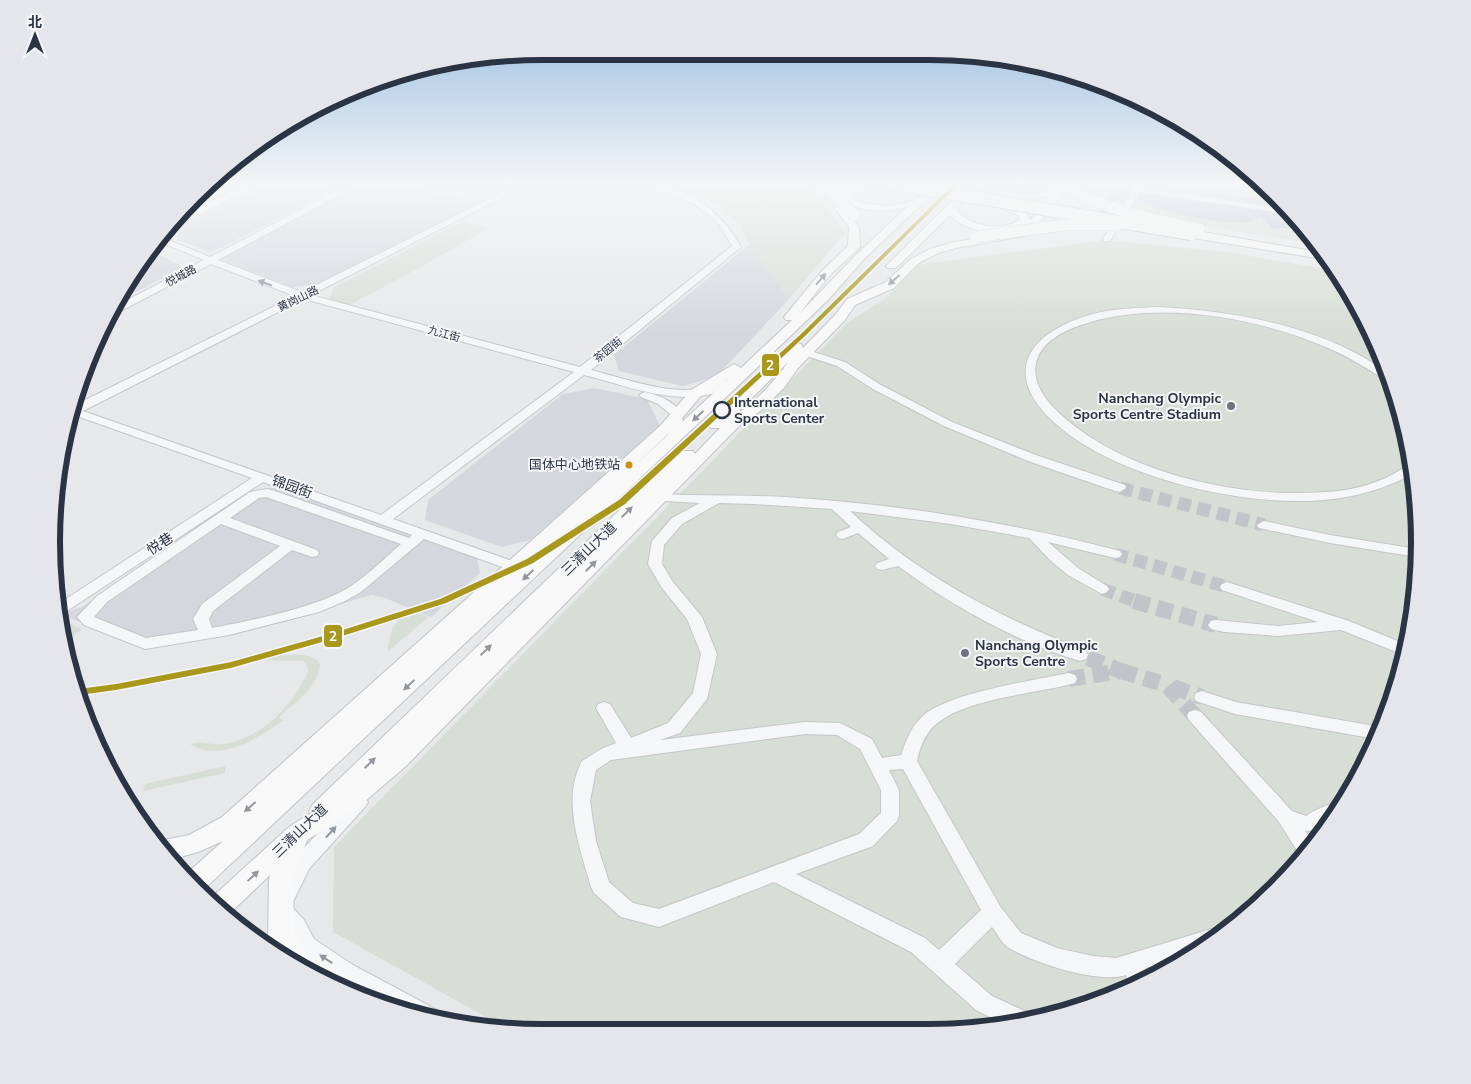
<svg xmlns="http://www.w3.org/2000/svg" width="1471" height="1084" viewBox="0 0 1471 1084" font-family="'Nunito Sans','Noto Sans SC',sans-serif">
<style>
.built{fill:#d4d7dd}
.green{fill:#d6ded6}
.water{fill:#b4c4d5}
.lines{fill:none;stroke-linecap:round;stroke-linejoin:round}
.river{fill:#b4c4d5;fill-rule:evenodd}
.minor-tunnel-far1{stroke:#c1c4c9;stroke-width:13;stroke-dasharray:13 7;stroke-linecap:butt}
.minor-tunnel{stroke:#c1c4c9;stroke-width:16;stroke-dasharray:16 8;stroke-linecap:butt}
.minor-casing{stroke:#c4c6c8;stroke-width:2}
.major-casing{stroke:#c2c5c8;stroke-width:2}
.highway-casing{stroke:#b8bbbf;stroke-width:2}
.minor{fill:#f5f6f7;fill-rule:evenodd}
.major{fill:#f8f8f8;fill-rule:evenodd}
.highway{fill:#f8f8f8;fill-rule:evenodd}
.major-bridge-casing{stroke:#c2c5c8;stroke-width:12;stroke-linecap:butt}
.highway-bridge-casing{stroke:#b8bbbf;stroke-width:14;stroke-linecap:butt}
.major-bridge{stroke:#f8f8f8;stroke-width:11}
.highway-bridge{stroke:#f8f8f8;stroke-width:12}
.metro-1-casing{stroke:#f4f6f9;stroke-width:3}
.metro-1{fill:#aa981c;fill-rule:evenodd}
.oneway{fill:#92969e}
.oneway2{fill:#90959e}
.poi-dot{fill:#6c737f;stroke:#f4f6f9;stroke-width:2}
.stop-dot{fill:#f4f6f9;stroke:#2b3445;stroke-width:2.5}
.bus-dot{fill:#ce8f0e;stroke:#f4f6f9;stroke-width:2}
.labels{text-anchor:middle;dominant-baseline:central;stroke-width:4;stroke-linejoin:round;paint-order:stroke}
.far-street-label{font-size:11px;fill:#2b3445;stroke:#f4f6f9}
.bus-label{font-size:13px;fill:#2b3445;stroke:#f4f6f9;text-anchor:end}
.poi-label{font-size:14px;font-weight:bold;fill:#2b3445;stroke:#f4f6f9;text-anchor:end}
.stop-label{font-size:14px;font-weight:bold;fill:#2b3445;stroke:#f4f6f9;text-anchor:start}
.street-label{font-size:14px;fill:#2b3445;stroke:#f4f6f9}
.rim{fill:none;stroke:#2b3445;stroke-width:6}
.line-badge{stroke:#f4f6f9;stroke-width:2}
.badge-label{font-size:14px;text-anchor:middle;font-weight:bold;fill:#fff}
</style>
<rect width="100%" height="100%" fill="#e6e8ea"/>
<path class="built" d="M272,183H347L219,249L209,251L177,240L179,227Z
M356,183H385L480,202L318,284L292,287L223,260L231,250Z
M749,245L789,299L716,377L683,386L619,371L614,355Z
M151,251L181,265L178,270L117,302Z
M594,388L647,399L660,426L530,540L502,547L425,520L428,500L563,394Z
M278,486L477,558L480,573L431,617L385,598L371,595L301,616L215,637L140,648L61,614L82,607L253,492Z"/>
<path class="green" d="M654,183H794L814,191L845,233L789,299L749,245L740,225L720,205L677,188Z
M1068,183H1262L1319,245L1139,215L1082,193Z
M462,222L490,227L421,267L349,305L329,300L334,287Z
M1106,240L1226,252L1336,271L1369,325L1403,415L1419,510L1416,606L1394,699L1354,787L1298,865L1228,931L1117,995L993,1029L513,1032L333,932L334,847L848,322L885,299L916,265Z
M406,610H410L429,617L387,652L392,629Z
M62,621L82,629L65,642L60,623Z
M278,656C292,655 310,652 320,663C320,687 294,703 279,717L284,720C257,738 222,763 190,744C204,740 211,746 224,744C262,738 294,705 308,671L306,663L302,661L257,660L261,658Z
M225,766V773L143,791L145,784Z"/>
<path class="water" d="M1085,183H1211L1232,199L1248,198L1279,201L1302,226L1273,229L1261,217L1246,223L1214,221L1173,213Z"/>
<g class="lines">
<path class="river" d="M1121,183H1131L1101,221L1100,231H1092L1091,221Z"/>
<path class="minor-tunnel-far1" d="M1120,488L1264,525
M1115,554L1227,587
M1102,589L1138,602"/>
<path class="minor-tunnel" d="M1134,601L1216,625
M1121,671L1167,685
M1069,679L1121,671L1080,655
M1195,716L1167,685L1202,697"/>
<g class="minor-casing">
<path id="minor" d="M352,183H362L218,260L302,292L521,183H531L311,295L580,367L732,246L718,223L696,205L640,183C684,183 721,210 741,247L591,370C623,378 665,394 698,389C711,387 722,381 735,378L740,381C736,385 729,387 724,390C679,408 628,386 584,375L393,519L518,563L520,566L514,577H504L502,574L505,568L424,539L361,592L345,601L319,612L229,635L145,649L84,625L77,617L97,596L250,492L267,489L272,490L409,538L412,535L263,482L58,617L55,606L252,478L74,415L68,416L71,407L295,296L211,264L113,315H108L114,307L204,260L158,241L161,237L210,257ZM304,299L574,372L381,515L83,411ZM266,497L401,544C385,558 369,574 351,586C320,607 249,621 212,628L209,619L213,611L292,550L312,557L317,556L319,553L317,550L230,518L259,498ZM221,524L280,546L202,604L193,619L198,630L146,638L94,617L107,602Z
M1136,183H1144L1141,187L1286,209L1291,214L1139,192L1110,241H1104L1103,239Z
M1160,307C1229,311 1302,323 1363,357C1374,364 1385,368 1390,381L1385,380C1367,368 1349,357 1328,348C1257,317 1156,299 1081,325C1063,331 1041,342 1036,363C1032,381 1044,398 1056,410C1120,473 1239,499 1326,492C1347,491 1367,486 1386,478C1394,474 1402,468 1411,465L1413,474C1390,486 1367,494 1341,498C1260,511 1128,482 1063,430C1000,380 1021,334 1093,314C1115,308 1138,308 1160,307Z
M795,346L845,362L881,385L952,422L1036,455L1125,485L1126,488L1120,492L1115,491L1028,461L944,426L873,389L837,366L791,351L790,349L791,347Z
M645,392C673,399 695,413 675,443H667L665,440L672,426L670,414L658,404L641,397L639,395Z
M651,493C700,497 749,494 799,498C905,505 1017,524 1120,551L1122,554L1120,557L1115,558L1048,542L1078,568L1107,586L1109,589L1107,592L1102,594L1068,575L1051,561L1029,538L951,524L850,511C918,575 999,617 1086,651L1088,655L1086,659L1080,661C1018,643 949,604 898,566L882,570L877,569L875,566L877,563L889,559L858,533L843,539L838,538L836,535L838,532L851,527L832,509L753,504L719,503L682,524L664,545L662,564L673,582L702,617L717,654L707,699L680,733L660,740L805,722L840,723L872,739L882,758L901,755C906,740 912,725 924,715C950,693 1034,680 1069,673L1075,675L1077,679L1075,683C1037,694 961,698 933,727C924,736 920,748 917,761L1000,906L1021,933L1057,948L1093,956L1116,958L1221,926L1229,930L1185,956L1146,968L1148,977L1130,988L1126,975C1097,984 1035,963 1009,948C1002,944 997,933 992,927L955,964L992,996L1029,1013L1031,1018L1006,1025L976,1010L911,952L774,882L659,927L621,917L594,893L591,887C580,848 561,800 582,761L601,749L616,743L596,708L598,704L604,702L610,704L631,738L668,723L693,693L701,654L687,619L662,588L648,564L652,541L672,518L700,503L646,500L645,497L646,494ZM805,734L837,735L860,749L881,790V813L859,834L659,909L633,903L609,882L596,841L590,801L596,770L611,760ZM903,769L981,910L939,950L925,938L796,874L873,846L897,821L899,816V790L889,770Z
M1264,521L1330,535L1417,549V557L1330,543L1259,528L1257,525Z
M1227,582L1349,621L1407,645L1404,655L1341,630L1278,636L1224,632L1211,629L1208,625L1211,621L1216,620L1278,626L1318,622L1222,590L1220,587L1222,584Z
M1202,691L1236,702L1381,727L1376,739L1235,714L1196,701L1194,697L1196,693Z
M1195,710L1201,712L1292,811L1306,816C1315,810 1331,801 1341,805C1333,816 1321,832 1305,831L1314,844L1304,858L1301,857L1279,822L1189,720L1187,716L1189,712Z
M359,795L365,797L368,802L365,807L309,869L291,906L304,920L314,939L353,965L437,1010L439,1020L415,1016L374,999L339,979L300,953L290,934L273,914L270,908L295,857L353,797Z"/>
</g>
<g class="major-casing">
<path id="major" d="M213,183H225L209,191H204Z
M249,183H262L171,229L165,230L172,221Z
M845,183H856L854,185L862,183H907L906,187L903,188H868L853,193L852,199C870,207 901,209 918,197C924,193 928,188 933,183H944L865,258L828,300L740,384L201,892L185,875L223,841L198,852L170,860L154,842L189,835L222,817L660,426L691,390L734,364L741,368L792,320H786L784,317L821,272L848,246L849,227L827,198ZM843,194V202C864,212 885,213 907,207L857,254L800,313L829,276L860,247L859,227L838,199ZM732,377L730,378L635,465L670,432L701,396Z
M970,183H981L960,205L958,212C972,227 1004,232 1020,219L1018,215L993,205V201C1006,199 1025,209 1031,220L1051,194L1037,199L994,197L991,196V192L1036,193L1047,189L1044,183H1054L1057,187L1060,183H1070L1030,235L956,248L938,253L919,263L894,288L855,305L845,320L798,368L784,388L759,412L741,424L406,766L355,810L307,840L293,880L294,935L308,953L346,974L350,983L347,988C321,977 281,968 268,939L269,880L270,875L226,917L209,900L289,827L311,813L309,811L313,804L681,451H693L695,454L720,428H711L709,425L711,422L791,344H801L803,347L801,350L836,314L847,299L886,282L911,259L930,249L950,243L1022,230L1028,224C1008,240 966,233 950,215L896,268H888L886,266L888,264ZM788,362C773,384 756,401 734,416Z"/>
</g>
<g class="highway-casing">
<path id="highway" d="M1191,230L1324,253L1329,260L1187,237L1185,234Z"/>
</g>
<use href="#minor" class="minor"/>
<use href="#major" class="major"/>
<use href="#highway" class="highway"/>
<g class="major-bridge-casing">
<path id="major-bridge" d="M822,183L854,215
M1058,183C1102,209 1149,219 1199,229
M976,237L1064,225H1117"/>
</g>
<g class="highway-bridge-casing">
<path id="highway-bridge" d="M889,183L1191,234"/>
</g>
<use href="#major-bridge" class="major-bridge"/>
<use href="#highway-bridge" class="highway-bridge"/>
<g class="metro-1-casing">
<path id="metro-1" d="M955,183H960L805,336L625,504L533,563L446,603L336,638L231,668L116,690L79,695L78,689L116,684L231,662L330,634L440,599L527,559L619,500L801,334Z"/>
</g>
<use href="#metro-1" class="metro-1"/>
</g>
<defs><path id="oneway-solid" d="M-6-.8H1V-3.2L6.5 0L1 3.2V.8H-6Z" transform="scale(1.25)"/></defs>
<g class="oneway">
<use href="#oneway-solid" transform="translate(821 279) rotate(-49)"/>
<use href="#oneway-solid" transform="translate(894 280) rotate(139)"/>
<use href="#oneway-solid" transform="translate(698 416) rotate(137)"/>
<use href="#oneway-solid" transform="translate(627 512) rotate(-44)"/>
<use href="#oneway-solid" transform="translate(591 566) rotate(-45)"/>
<use href="#oneway-solid" transform="translate(528 575) rotate(137)"/>
<use href="#oneway-solid" transform="translate(486 650) rotate(-44)"/>
<use href="#oneway-solid" transform="translate(409 685) rotate(137)"/>
<use href="#oneway-solid" transform="translate(370 763) rotate(-44)"/>
<use href="#oneway-solid" transform="translate(250 807) rotate(139)"/>
<use href="#oneway-solid" transform="translate(253 876) rotate(-43)"/>
</g>
<g class="oneway2">
<use href="#oneway-solid" transform="translate(265 283) rotate(-159)"/>
<use href="#oneway-solid" transform="translate(331 832) rotate(-47)"/>
<use href="#oneway-solid" transform="translate(326 959) rotate(-147)"/>
</g>
<linearGradient id="sky" x2="0" y2="1"><stop stop-color="#93bae0"/><stop offset="0.55" stop-color="#f4f5f6"/><stop offset="1" stop-color="#f4f5f6" stop-opacity="0"/></linearGradient>
<rect width="1471" height="335" fill="url(#sky)"/>
<g class="poi-dot">
<circle cx="1231" cy="406" r="5"/>
<circle cx="965" cy="653" r="5"/>
</g>
<circle class="stop-dot" cx="722" cy="410" r="8"/>
<circle class="bus-dot" cx="629" cy="465" r="4.5"/>
<g class="labels">
<g class="far-street-label">
<text transform="translate(181 276) rotate(-28)">悦城路</text>
<text transform="translate(298 299) rotate(-26)">黄岗山路</text>
<text transform="translate(444 334) rotate(15)">九江街</text>
<text transform="translate(608 350) rotate(-39)">茶园街</text>
</g>
<g class="bus-label">
<text x="620" y="465">国体中心地铁站</text>
</g>
<g class="poi-label">
<text x="1221" y="398">Nanchang Olympic<tspan x="1221" dy="16">Sports Centre Stadium</tspan></text>
<text x="975" y="645" text-anchor="start">Nanchang Olympic<tspan x="975" dy="16">Sports Centre</tspan></text>
</g>
<g class="stop-label">
<text x="734" y="402">International<tspan x="734" dy="16">Sports Center</tspan></text>
</g>
<g class="street-label">
<text transform="translate(292 487) rotate(20)">锦园街</text>
<text transform="translate(160 544) rotate(-33)">悦巷</text>
<text transform="translate(589 549) rotate(-44)">三清山大道</text>
<text transform="translate(300 831) rotate(-44)">三清山大道</text>
</g>
</g>
<path d="M0 0H1471V1084H0ZM542 60H929A482 482 0 0 1 1411 542V542A482 482 0 0 1 929 1024H542A482 482 0 0 1 60 542V542A482 482 0 0 1 542 60Z" fill="#e4e6eb" fill-rule="evenodd"/>
<path class="rim" d="M542 60H929A482 482 0 0 1 1411 542V542A482 482 0 0 1 929 1024H542A482 482 0 0 1 60 542V542A482 482 0 0 1 542 60Z"/>
<g class="line-badge">
<rect x="761" y="353" width="19" height="24" rx="5" fill="#aa981c"/>
<rect x="323" y="624" width="20" height="24" rx="5" fill="#aa981c"/>
</g>
<g class="badge-label">
<text x="770" y="370">2</text>
<text x="333" y="641">2</text>
</g>
<g transform="translate(35 35)" stroke="#f4f6f9" stroke-width="4" paint-order="stroke">
<path d="M0-4L9 19L0 12L-9 19Z" fill="#2b3445"/>
<text y="-8" font-size="14" font-weight="bold" text-anchor="middle" fill="#2b3445">北</text>
</g>
</svg>
